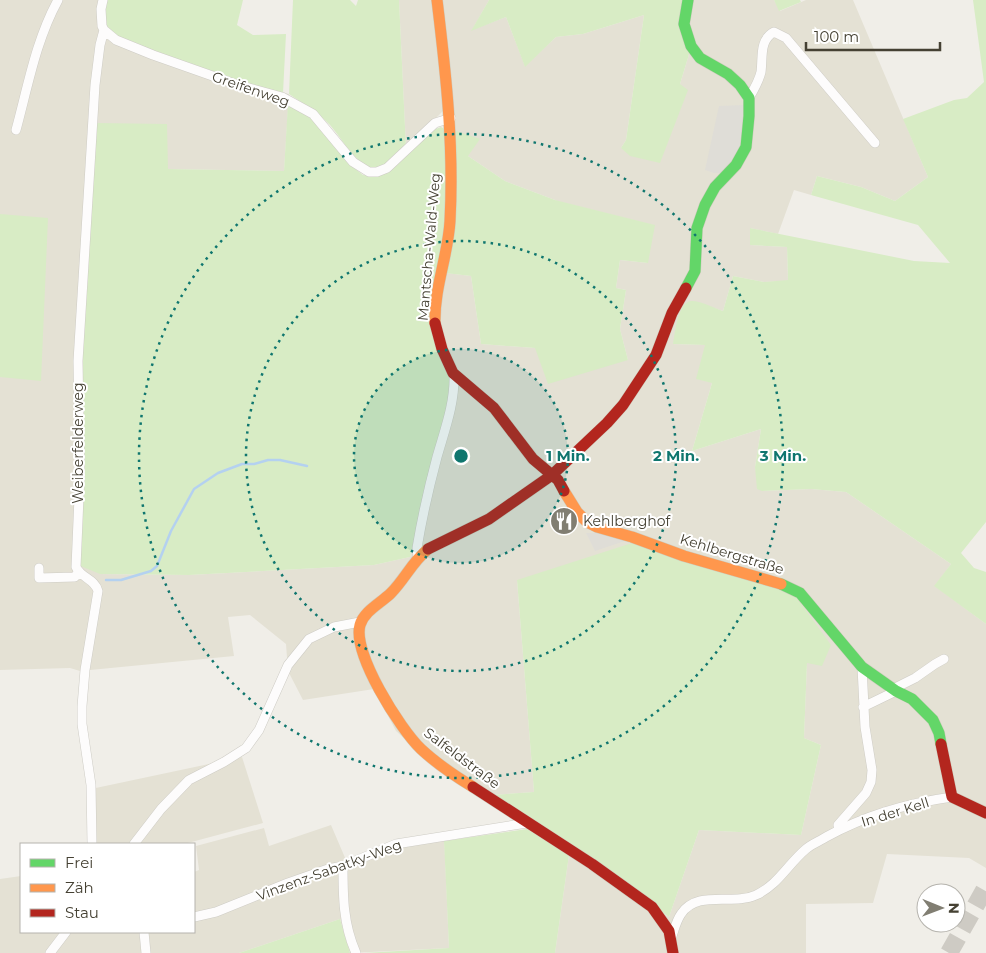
<svg xmlns="http://www.w3.org/2000/svg" width="986" height="953" viewBox="0 0 986 953" font-family="Montserrat,sans-serif">
<style>
.residential{fill:#e4e1d4}
.green{fill:#d8ecc5}
.parking{fill:#dfddd7}
.lines{fill:none;stroke-linecap:round;stroke-linejoin:round}
.stream{stroke:#b4d1f0;stroke-width:2.5}
.highway-tunnel{stroke:#cecbc4;stroke-width:18;stroke-dasharray:18 9;stroke-linecap:butt}
.street-casing{stroke:#ceccc5;stroke-width:10}
.fast-casing{stroke:#cfccbe;stroke-width:12}
.slow-casing{stroke:#cfccbe;stroke-width:12}
.jam-casing{stroke:#cfccbe;stroke-width:12}
.street{stroke:#fdfcfc;stroke-width:9}
.fast{stroke:#63d668;stroke-width:11}
.slow{stroke:#ff974d;stroke-width:11}
.jam{stroke:#b3261e;stroke-width:11}
.ring{fill:none;stroke:#0f766e;stroke-width:2.5;stroke-dasharray:2.5 5}
.labels{text-anchor:middle;dominant-baseline:central;stroke-width:4;stroke-linejoin:round;paint-order:stroke}
.street-label{font-size:14px;fill:#454133;stroke:#fff}
.poi-label{font-size:14px;fill:#454133;stroke:#fff;text-anchor:start}
.centre{fill:#0f766e;stroke:#fff;stroke-width:2.5}
.ring-label{font-size:15px;text-anchor:middle;font-weight:bold;fill:#0f766e;stroke:#fff;stroke-width:4;stroke-linejoin:round;paint-order:stroke}
</style>
<rect width="100%" height="100%" fill="#f0eee8"/>
<path class="residential" d="M0,0H107L104,21L273,91L289,94L284,171L168,169L100,574L189,575L374,565L410,557L437,442L450,396L437,348L438,272L471,276L481,344L535,348L628,360L620,329L626,290L616,288L620,260L648,263L555,200L505,181L468,156L444,110L406,148L399,0H489L472,30L506,17L525,66L556,37L583,34L644,15L626,140L621,148L680,84L690,51L683,0H774L780,11L806,0H853L928,177L895,201L861,187L817,176L811,195L794,190L778,234L750,228V245L787,247L788,281L764,282L733,276L723,311L692,301L673,344L705,345L712,383L692,451L761,429L755,467L762,491L811,489L846,492L951,564L935,586L986,624V868L969,858L887,854L873,903L806,904V953H555L569,855L669,917L699,830L801,835L821,745L804,738L807,663L517,580L534,792L492,795L441,772L396,731L374,689L303,700L288,671L286,644L250,615L228,617L234,656L80,671L70,668L0,670Z
M242,757L263,823L184,844H89L91,789Z
M331,825L346,860L398,840L444,834L449,948L350,953L340,919L239,953H0V879L21,876V932H194V872L199,870L196,846L264,828L269,846Z"/>
<path class="green" d="M107,0H243L237,25L253,35L286,34L283,93L235,80L115,36C101,23 105,17 107,0Z
M293,0H350L356,6L358,0H399L406,148L385,166L374,169C351,160 345,142 330,125C318,113 303,103 289,94Z
M489,0H683L690,51L680,84L688,90L660,163L630,156L621,148L626,140L644,15L583,34L556,37L525,67L506,17L471,31Z
M774,0H800L801,2L779,11Z
M973,0H986V522L961,553L974,568L986,572V624L934,586L951,564L846,492L811,489L762,491L757,489L755,467L761,429L692,451L712,383L696,379L705,345L673,344C675,333 678,299 693,301C703,302 714,308 723,311L733,276L764,282L788,280L787,247L750,245V228L914,261L950,263L918,225L811,195L817,176L861,187L895,201L928,177L903,119L954,100L967,98L984,82Z
M288,103L312,118L349,164L363,175L377,176L389,172L433,130L441,127L446,130L445,239L431,321L449,374L450,396L437,442L410,557L374,565L189,575L100,574L78,565L80,411L94,123L167,124L168,169L284,171Z
M456,131L480,139L468,156L505,181L555,200L655,225L648,263L620,260L616,288L626,290L620,329L628,360L548,384L535,348L481,344L471,276L445,273Z
M0,214L48,218L41,381L0,377Z
M632,543L794,594L831,645L822,666L807,663L804,738L821,745L801,835L699,830L669,917L492,795L534,792L517,580Z
M527,829L569,855L555,953H364L449,948L444,841Z
M340,919L350,953H239Z"/>
<path class="parking" d="M745,105L744,145L723,173H714L705,170L719,106Z
M586,533H600L628,540L595,551Z"/>
<g class="lines">
<path class="stream" d="M106,580H121L151,571L157,566L171,531L194,489L218,473L242,464H254L268,460H280L307,466"/>
<path class="highway-tunnel" d="M949,953L986,887"/>
<g class="street-casing">
<path id="street" d="M103,0L101,9L102,26L104,30L116,40L153,55L238,85L282,97L313,114L353,162L369,172H377L387,168L435,123L451,118
M749,98C753,91 759,81 761,72C763,58 759,40 774,32L786,38L875,143
M16,130C28,86 36,40 58,0
M418,557L417,548C422,518 429,487 437,457C445,429 455,403 454,374
M39,568V578L75,577L78,572
M893,689L915,678L935,664L944,659
M863,707L896,691
M839,830L838,825L866,793L871,782L872,770L865,727L862,667
M92,844L91,785L82,724V706L85,670L98,591C95,579 81,578 76,567L80,474L78,361L95,85L100,45L104,30
M134,844L161,809L189,780L224,762L246,748L259,730L288,665L309,639L334,627L360,622
M343,866C343,896 343,924 356,953
M194,917L216,912L288,883L328,869L343,866L396,844L527,823
M144,932L146,953
M671,939C674,931 676,921 681,914C698,889 732,906 756,895C778,885 788,864 806,849C812,844 820,841 826,837C864,816 909,803 952,797
M50,953L66,932"/>
</g>
<g class="fast-casing">
<path id="fast" d="M686,288L695,271L697,228L705,205L715,187L736,165L746,147L749,116V98L740,85L728,74L700,58L691,46L684,24L688,0
M781,584L800,593L862,667L896,691L912,699L933,720L939,733L941,744"/>
</g>
<g class="slow-casing">
<path id="slow" d="M435,323C434,288 448,256 450,221C454,146 446,74 437,0
M564,491L577,512L587,522L597,527L632,537L684,556L781,584
M428,549C412,562 405,579 391,593C381,603 364,611 360,625C352,653 400,729 421,749C436,763 455,776 473,787"/>
</g>
<g class="jam-casing">
<path id="jam" d="M564,491L558,480L552,475L607,423L623,405L656,355L672,313L686,288
M428,549L489,519L552,475L533,459L494,408L453,373L442,349L435,323
M941,744L952,797L986,813
M473,787L592,864L652,907L669,931L673,953"/>
</g>
<use href="#street" class="street"/>
<use href="#fast" class="fast"/>
<use href="#slow" class="slow"/>
<use href="#jam" class="jam"/>
</g>
<circle cx="461" cy="456" r="107" fill="#0f766e" fill-opacity=".12"/>
<g class="ring">
<circle cx="461" cy="456" r="107"/>
<circle cx="461" cy="456" r="215"/>
<circle cx="461" cy="456" r="322"/>
</g>
<defs>
<g id="restaurant-disc" transform="scale(1.4375)"><circle r="9.5" fill="#817e72" stroke="#fff"/><path d="M-5-6h1v4h1v-4h1v4h1v-4h1v5L-1.5 .5V6h-2V.5L-5-1ZM5-6V6H3V1.5H1.5Q1.5-4 5-6Z" fill="#fff"/></g>
</defs>
<g fill-rule="evenodd">
<use href="#restaurant-disc" x="564" y="521"/>
</g>
<g class="labels">
<g class="street-label">
<text transform="translate(251 89) rotate(19)">Greifenweg</text>
<text transform="translate(429 247) rotate(-85)">Mantscha-Wald-Weg</text>
<text transform="translate(78 443) rotate(-90)">Weiberfelderweg</text>
<text transform="translate(732 554) rotate(17)">Kehlbergstraße</text>
<text transform="translate(462 758) rotate(37)">Salfeldstraße</text>
<text transform="translate(895 812) rotate(-17)">In der Kell</text>
<text transform="translate(329 870) rotate(-20)">Vinzenz-Sabatky-Weg</text>
</g>
<g class="poi-label">
<text x="583" y="521">Kehlberghof</text>
</g>
</g>
<circle cx="461" cy="456" r="8" class="centre"/>
<g class="ring-label">
<text x="568" y="461">1 Min.</text>
<text x="676" y="461">2 Min.</text>
<text x="783" y="461">3 Min.</text>
</g>
<rect x="20" y="843" width="175" height="90" fill="#ffffff" stroke="#b5b3ad"/>
<rect x="30" y="859" width="25" height="8" fill="#63d668" stroke="#b5b3ad"/>
<text x="65" y="868" font-size="15" fill="#454133">Frei</text>
<rect x="30" y="884" width="25" height="8" fill="#ff974d" stroke="#b5b3ad"/>
<text x="65" y="893" font-size="15" fill="#454133">Zäh</text>
<rect x="30" y="909" width="25" height="8" fill="#b3261e" stroke="#b5b3ad"/>
<text x="65" y="918" font-size="15" fill="#454133">Stau</text>
<g transform="translate(941 908) rotate(91)"><circle r="24" fill="#ffffff" stroke="#b5b3ad"/>
<path d="M0-4L9 19L0 12L-9 19Z" fill="#817e72"/>
<text y="-8" font-size="14" font-weight="bold" text-anchor="middle" fill="#454133">N</text>
</g>
<path d="M806 42v8h134v-8" fill="none" stroke="#454133" stroke-width="2.5"/>
<text x="814" y="42" font-size="15" fill="#454133" stroke="#ffffff" stroke-width="4" paint-order="stroke">100 m</text>
</svg>
